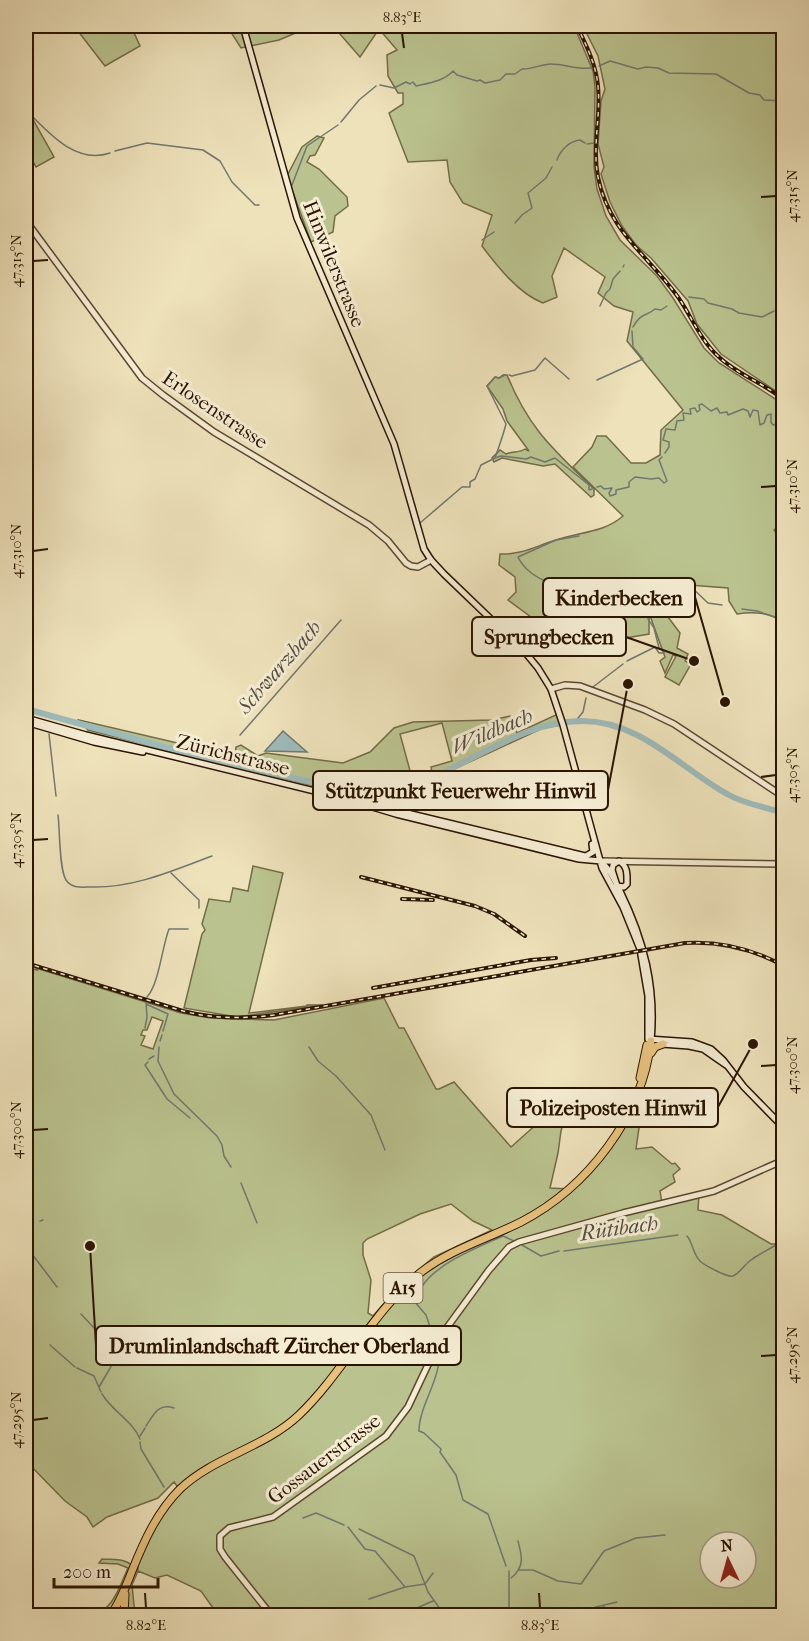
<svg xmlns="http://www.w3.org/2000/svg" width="809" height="1641" viewBox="0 0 809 1641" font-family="'IM FELL French Canon',serif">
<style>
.green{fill:#bac38f;stroke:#726c48;stroke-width:1.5;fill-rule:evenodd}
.water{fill:#9ebbba;stroke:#707870;stroke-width:1.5}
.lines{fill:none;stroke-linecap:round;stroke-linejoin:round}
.stream{stroke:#707870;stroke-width:1.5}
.river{stroke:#9ebbba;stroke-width:6}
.tertiary-casing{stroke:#5c482f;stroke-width:8}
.secondary-casing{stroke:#2b1400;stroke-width:8}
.trunk-casing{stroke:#2b1400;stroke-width:9}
.tertiary{stroke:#f4ecd3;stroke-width:5}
.secondary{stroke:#f4ecd3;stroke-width:5}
.trunk{stroke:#e7c17e;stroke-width:7}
.rail-casing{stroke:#2b1400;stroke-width:4}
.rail{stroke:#f4ecd3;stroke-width:1.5;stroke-dasharray:4.5;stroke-linecap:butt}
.ticks{fill:none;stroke:#2b1400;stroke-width:2}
.labels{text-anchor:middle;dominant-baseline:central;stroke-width:6;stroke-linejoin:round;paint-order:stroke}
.shield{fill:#f4ecd3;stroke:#67553f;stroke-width:1.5}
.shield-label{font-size:18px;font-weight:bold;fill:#2b1400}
.street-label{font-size:20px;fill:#2b1400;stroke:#f4ecd3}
.water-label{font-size:21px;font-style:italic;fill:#534e41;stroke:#f4ecd3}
.leader{fill:none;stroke:#2b1400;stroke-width:2}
.callout-dot{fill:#2b1400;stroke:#f4ecd3;stroke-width:2}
.callout{fill:#f4ecd3;stroke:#2b1400;stroke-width:2}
.callout-label{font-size:21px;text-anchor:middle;font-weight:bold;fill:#2b1400}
.neatline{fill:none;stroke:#2b1400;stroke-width:2}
.ticks-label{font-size:15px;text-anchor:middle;fill:#2b1400}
</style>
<rect width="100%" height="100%" fill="#eee2bb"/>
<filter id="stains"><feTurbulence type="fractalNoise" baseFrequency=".00333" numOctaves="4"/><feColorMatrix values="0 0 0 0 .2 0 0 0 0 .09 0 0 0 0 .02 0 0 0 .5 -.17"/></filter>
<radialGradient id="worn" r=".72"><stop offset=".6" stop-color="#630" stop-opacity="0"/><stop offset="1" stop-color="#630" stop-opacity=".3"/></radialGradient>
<path class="green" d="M74,26H131L140,46L105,66Z
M227,26H312L279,40L241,48Z
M333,26H574L593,71L595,87L594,167L597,189L606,216L620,240L657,276L673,298L704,348L719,363L777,400L783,407V522L774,530L783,542V621C767,613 755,611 737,614L729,601L728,588L689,585L662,609L680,633L677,648L688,654L685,661L691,664L679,685L665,677L676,656L673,655L665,673L660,661L665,657L649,613V634L620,639L592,622L563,620L554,634L508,600L516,592L515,577L499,565L500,554C522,555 536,546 556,540C578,532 604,533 623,516L573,467L592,447L597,436H606L631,463H646L660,455L661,430L683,410L627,341L633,312L614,306L598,293L605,277L564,248L552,276L557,297L543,303C519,294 497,266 482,246L492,215L463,203L450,182L447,160L408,162L389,113L403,104V93H398L388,76L387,55L397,50L379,29L360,57Z
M583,26H783V396L721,354L697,324L688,301L651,258L636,245L622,226L610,202L601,174L604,167L598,144L601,101L605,89L598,56Z
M26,107L54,157L36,167L26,149Z
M317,136L324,138L315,155L310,156L307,162L319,169L347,197L348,206L335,216L333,232L311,242L287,176L302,147Z
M503,375H507C529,429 553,449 594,489V495L591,497L555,464L543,466L502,458L494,462L492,458L500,450L506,454C513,451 519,453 525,449L529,451L507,421L503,409L487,386L495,377L499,378Z
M560,713L563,725L543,728L411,789L399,807L88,730L79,720L233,756H235L236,747L241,745L258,756L266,753L343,763L370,752L394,728L413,722L492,720L510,716L517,733ZM442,723L452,761L431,767L432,773L421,778L420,776L412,778L400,734Z
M253,866L283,873L249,1013L307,1006V1005H323L237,1017L184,1008L202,934L205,930L202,924L209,899L230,902L233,888L248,891Z
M26,967L37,970L36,968L181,1013L210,1018L274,1020L384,998L399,1028H404L436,1089H439L454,1082L511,1147L539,1122L564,1106L568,1108L561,1131L558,1153L550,1188L569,1189L589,1169L625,1116L639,1128L636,1149L652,1147L672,1164L675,1163L680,1169L673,1175L675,1182L660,1191L662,1203L699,1195L698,1210L722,1215L771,1244H776L781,1265L784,1266L783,1316L782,1313L779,1315L784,1322L783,1615H218L201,1591L167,1575L155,1578L138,1571L132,1585L135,1615H60C68,1613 79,1614 87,1615C112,1616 120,1585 128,1568L118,1564L99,1563L102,1559C119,1560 125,1558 138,1570C136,1543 165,1511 180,1490L174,1482L158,1498L107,1517L93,1527L87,1517L65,1501L26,1461ZM152,1017L163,1021L153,1049L141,1045L145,1036L141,1035L143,1030H147ZM451,1204L473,1221L492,1230L434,1257L399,1286L373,1316L368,1313L371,1280L363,1255V1243L367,1239L420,1214ZM710,1542H746V1578H710Z"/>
<path class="water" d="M283,731L307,752L265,751Z"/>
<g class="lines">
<path class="stream" d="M599,66L610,61L638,69L646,67L658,68L669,73L716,74L749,93L760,95L764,100L784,101
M380,85L394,88L406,82L410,84L413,82L416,86C429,83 444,81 453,71L457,75L477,81L480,80L485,83L500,80L506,74H515L522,69C531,70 541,64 551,64C565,64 577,70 591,68
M26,110C48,132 75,165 110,153
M341,122L359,100L376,86
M587,144L594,143
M115,151L147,143L203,150L220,161L232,182L255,205H259
M557,160C560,151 569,141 580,140L585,143
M292,185L307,146L338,125
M515,223L522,215L532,208L528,193L546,178L552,167
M482,240L494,232
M623,267L624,265
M689,297L704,299L708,303L732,309L739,313L762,317L774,311
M600,306L606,293L610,289L613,279L620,271
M633,327C641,312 646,317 655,309L661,310L667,306
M509,375L512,376L535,370L545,358L569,379
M597,380L643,359L633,347L632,331
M665,453L669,447V442L663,440L666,429L675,430L677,421L684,420L683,413L691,414L690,409L695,408L697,412L700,410L699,405L702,404L711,411L717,408L720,413L727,412L728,415L743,409L748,411L750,417L753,410L758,411L760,425L764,423L767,415L771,414V422L773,425L777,424V418L784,417
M495,458C499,446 503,436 506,424L487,386L495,377L499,378L505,375
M597,487L601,486L604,489L612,488L609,493L610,496L616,494V490L629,487V482L635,477L651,479L659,478L664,483L667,481L659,460L662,457
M420,523L462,487H470V482L475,479L481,465L495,458L501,456L526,459L531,457L545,462L555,458L589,485V490L592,489
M579,536L556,540L518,557C529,580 560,588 584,590
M543,580L554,593L562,598
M592,592L611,599
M742,609L757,611L784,620
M627,661L655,647L659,653H664L663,650L659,648L654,628L648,619L651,614L679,583L688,584L708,603L722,605
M593,687L623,664
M575,722L583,712L586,698
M49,734L56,796
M240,735L341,620
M349,791L404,805L406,804L409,795
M58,815C60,830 59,869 66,880C72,889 82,887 91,887C134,888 172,871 212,856
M171,873L199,900V908
M147,997C159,984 162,947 169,929H188
M146,1004L168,1014L163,1031
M145,1028L147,1017L146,1003
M160,1041L162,1035
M159,1047L158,1061L174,1094L217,1136L222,1145L224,1156L231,1167
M309,1047L318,1061L336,1076L371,1115L385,1150
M149,1059L154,1056
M148,1062L145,1065L167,1099L190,1118
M241,1183L257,1223
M40,1221L43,1220
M687,1236C693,1243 693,1254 700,1261C704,1265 728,1278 733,1276C740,1273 745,1264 751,1260C759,1254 768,1250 776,1245
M781,1242L784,1241
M522,1245L541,1256L559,1251
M26,1246L57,1287
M564,1251L678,1235
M81,1314L111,1346L116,1358L99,1387
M435,1342L426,1315L414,1301C417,1296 419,1290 423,1285C439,1262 479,1247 503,1236L514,1241
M50,1345L75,1367
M439,1347C443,1378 419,1404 419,1431L424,1433L441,1449L440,1452L456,1475L463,1500L488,1514L506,1566
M77,1368L94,1376L101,1392
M102,1394C112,1411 133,1421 140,1439
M146,1426C154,1414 158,1403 174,1408
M140,1436L145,1428
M140,1442L141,1449L164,1487
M303,1518L316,1513L344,1525
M348,1527L365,1549L375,1551L405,1587L425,1584L433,1573
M359,1529L414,1556L428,1592L445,1616
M519,1570H533L558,1581L581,1584L604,1551L636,1538L665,1535
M509,1571V1615
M511,1578C525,1567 522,1556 518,1541
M369,1599L405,1587
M603,1606L617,1616
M509,1615L517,1612L527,1616
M398,1616L433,1601
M576,1616L596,1607L617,1602"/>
<path class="river" d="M26,709L179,751L349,791C369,791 389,791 408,785C468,769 518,721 582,721C641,721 680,768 727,794C744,804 765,807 784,813"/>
<g class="tertiary-casing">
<path id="tertiary" d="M26,221L142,378L163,395L214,432L369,525L388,541L406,563L411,566L418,567L431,560
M551,689L565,685L580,686L645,710L674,724L784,797
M601,861L784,864
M272,1616L225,1557L220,1549V1536L229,1528L273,1517L386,1436L408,1407L443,1333L489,1270L509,1247L519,1242L623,1213L714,1191L784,1160"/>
</g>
<g class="secondary-casing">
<path id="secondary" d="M243,26L297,218L394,444L424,549L431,560L444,574L524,651L538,668L551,689L563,725L602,868L623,907L640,949L648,996V1039
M26,718L86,735L339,797L396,814L579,859L601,861
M26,722L94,742L143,752
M378,806L585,856
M586,856L593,852L592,844
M599,860C609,867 615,881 620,891C644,940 656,987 651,1041
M619,861C628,866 627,875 627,884L624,887L617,886L612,870L613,865Z
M648,1039L692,1042L711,1049L723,1060L744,1087L784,1128
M662,1044L689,1046L703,1049L726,1065"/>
</g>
<g class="trunk-casing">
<path id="trunk" d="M651,1053L655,1047L663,1044
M640,1078L647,1045
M110,1616C120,1603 126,1586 132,1571C144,1541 157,1512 180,1489C215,1456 264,1448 299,1415C343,1373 373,1311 420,1273C449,1250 487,1239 521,1222C588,1187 642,1117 651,1041
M124,1616L125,1594"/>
</g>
<use href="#tertiary" class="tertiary"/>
<use href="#secondary" class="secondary"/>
<use href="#trunk" class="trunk"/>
<g class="rail-casing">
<path id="rail" d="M577,26C586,45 596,64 598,86C601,116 592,146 598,177C609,232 648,255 678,297C692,317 700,340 719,357C738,375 764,383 784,400
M361,877L475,906L494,914L525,936
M402,899L433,900
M26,963L183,1011C214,1019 243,1019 274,1015L685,943C720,941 753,949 784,966
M373,988L531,960L556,958"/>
</g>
<use href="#rail" class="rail"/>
</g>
<path class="ticks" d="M402,33L404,48M761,197L776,196M33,261L48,260M761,487L776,486M33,551L48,549M761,777L776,775M33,840L48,839M761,1066L776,1065M33,1130L48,1129M761,1356L776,1355M33,1420L48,1418M145,1593L146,1608M539,1593L540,1608"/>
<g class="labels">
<rect class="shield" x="383.5" y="1273" width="39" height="30" rx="4.5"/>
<g class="shield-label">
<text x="403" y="1288">A15</text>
</g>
<g class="street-label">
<text transform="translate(334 264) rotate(68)">Hinwilerstrasse</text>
<text transform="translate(215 410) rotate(34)">Erlosenstrasse</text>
<text transform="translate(233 755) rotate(14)">Zürichstrasse</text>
<text transform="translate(324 1459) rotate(-37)">Gossauerstrasse</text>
</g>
<g class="water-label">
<text transform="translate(279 667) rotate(-49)">Schwarzbach</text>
<text transform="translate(492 731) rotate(-23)">Wildbach</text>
<text transform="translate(619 1228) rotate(-8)">Rütibach</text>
</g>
</g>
<path class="leader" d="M725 702L695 597M694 661L626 637M628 684L608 790M753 1044L718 1107M90 1246L96 1346"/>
<g class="callout-dot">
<circle cx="725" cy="702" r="6"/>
<circle cx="694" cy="661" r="6"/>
<circle cx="628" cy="684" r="6"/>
<circle cx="753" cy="1044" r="6"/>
<circle cx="90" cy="1246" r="6"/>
</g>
<g class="callout">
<rect x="543" y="578" width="152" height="39" rx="6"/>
<rect x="472" y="617" width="154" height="39" rx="6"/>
<rect x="313" y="771" width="295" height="39" rx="6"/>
<rect x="507" y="1088" width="211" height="39" rx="6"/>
<rect x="96" y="1326" width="365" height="39" rx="6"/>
</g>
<g class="callout-label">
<text x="619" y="605">Kinderbecken</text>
<text x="549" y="644">Sprungbecken</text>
<text x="461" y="798">Stützpunkt Feuerwehr Hinwil</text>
<text x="613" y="1115">Polizeiposten Hinwil</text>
<text x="279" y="1353">Drumlinlandschaft Zürcher Oberland</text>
</g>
<rect width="809" height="1641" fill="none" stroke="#eee2bb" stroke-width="66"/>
<g transform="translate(728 1560) rotate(355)"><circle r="28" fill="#f4ecd3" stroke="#a4967f" stroke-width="1.5"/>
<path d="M0-4.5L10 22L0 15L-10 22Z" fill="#8f2418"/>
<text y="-9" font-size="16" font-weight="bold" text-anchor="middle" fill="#2b1400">N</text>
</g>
<path d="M54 1578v9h104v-9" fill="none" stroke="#2b1400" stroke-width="3"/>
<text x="63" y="1578" font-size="18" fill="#2b1400" stroke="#f4ecd3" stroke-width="4.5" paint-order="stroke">200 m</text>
<rect x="33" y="33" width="743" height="1575" class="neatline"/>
<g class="ticks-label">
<text x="402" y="22">8.83°E</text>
<text transform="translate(792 196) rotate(-90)" y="5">47.315°N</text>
<text transform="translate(16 261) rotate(-90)" y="5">47.315°N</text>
<text transform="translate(792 486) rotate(-90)" y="5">47.310°N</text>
<text transform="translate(16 551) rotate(-90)" y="5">47.310°N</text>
<text transform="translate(792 775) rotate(-90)" y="5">47.305°N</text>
<text transform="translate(16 840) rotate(-90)" y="5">47.305°N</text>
<text transform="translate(792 1065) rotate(-90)" y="5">47.300°N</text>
<text transform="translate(16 1130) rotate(-90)" y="5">47.300°N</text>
<text transform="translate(792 1355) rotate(-90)" y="5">47.295°N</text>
<text transform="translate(16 1420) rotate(-90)" y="5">47.295°N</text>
<text x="146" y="1630">8.82°E</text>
<text x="540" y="1630">8.83°E</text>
</g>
<rect width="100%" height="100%" filter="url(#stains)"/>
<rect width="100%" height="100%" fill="url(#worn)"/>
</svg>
